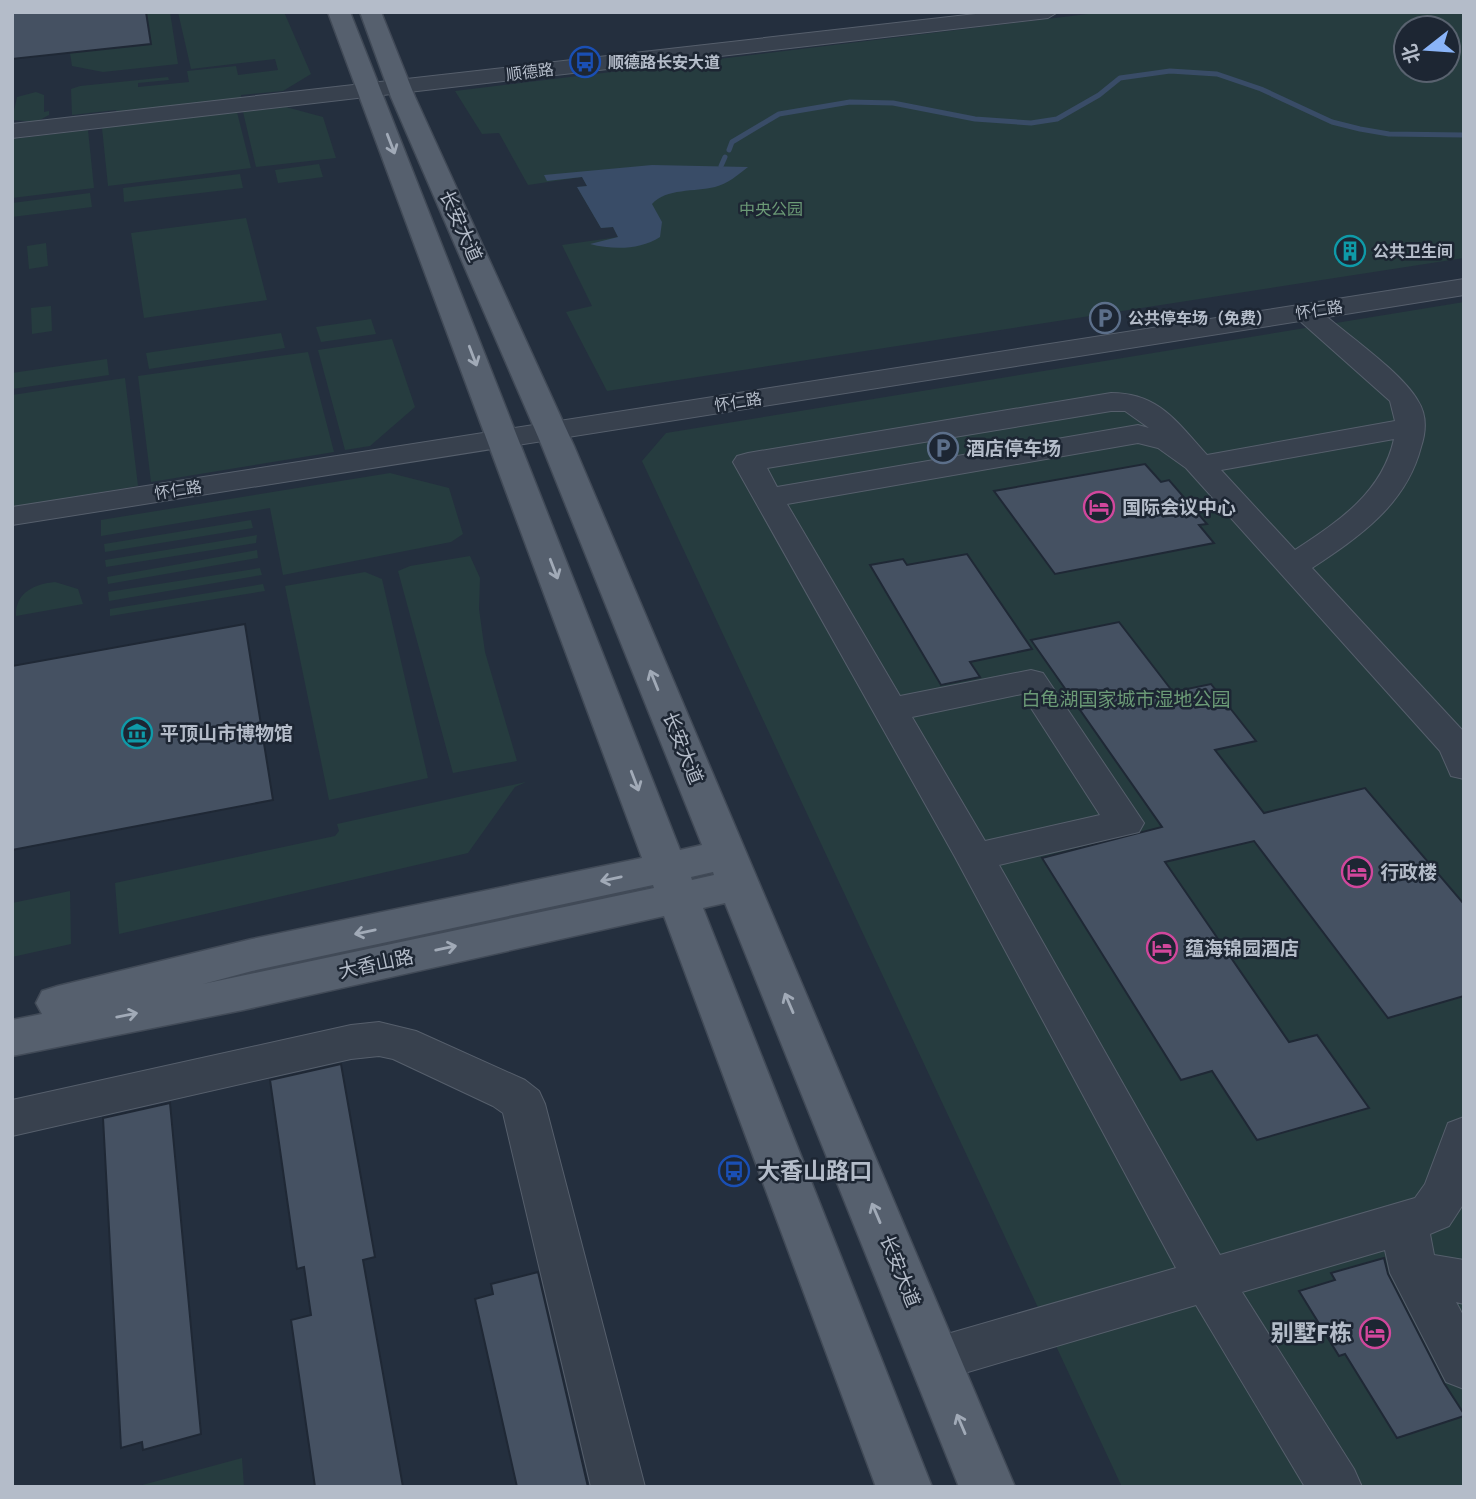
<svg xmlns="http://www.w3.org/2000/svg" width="1476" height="1499" viewBox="0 0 1476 1499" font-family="Poppins,'Noto Sans SC',sans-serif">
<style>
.green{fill:#263c3f;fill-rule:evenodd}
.water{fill:#394c67}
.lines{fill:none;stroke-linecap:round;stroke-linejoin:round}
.stream{stroke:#394c67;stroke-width:5}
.building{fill:#455162;stroke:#1f2835;stroke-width:2}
.minor-casing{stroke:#565f6c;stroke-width:2}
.major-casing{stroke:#414a57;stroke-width:3}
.minor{fill:#38414e;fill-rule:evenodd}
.major{fill:#56606e;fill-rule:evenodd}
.oneway{stroke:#a1aab7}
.labels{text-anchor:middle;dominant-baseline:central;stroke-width:5;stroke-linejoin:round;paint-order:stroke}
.far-poi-label{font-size:16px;font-weight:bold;fill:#b4bcc9;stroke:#1d2633;text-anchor:start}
.far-street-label{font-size:16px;fill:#b4bcc9;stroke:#1d2633}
.far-park-label{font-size:16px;fill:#6b9a76;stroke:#1d2633}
.street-label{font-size:19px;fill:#b4bcc9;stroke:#1d2633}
.poi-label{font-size:19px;font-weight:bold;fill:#b4bcc9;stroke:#1d2633;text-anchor:start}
.park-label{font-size:19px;fill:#6b9a76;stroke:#1d2633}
.near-poi-label{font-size:23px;font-weight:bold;fill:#b4bcc9;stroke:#1d2633;text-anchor:start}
</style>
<rect width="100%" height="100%" fill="#242f3e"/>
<path class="green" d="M146,12H170L178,64L103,72L72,66L70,53Z
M178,12H284L311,74L283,91L241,95L242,102L117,115L116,110L72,115L71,89L80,86L168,77L169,80L138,83V87L189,82L187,71L236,66L238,75L278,70L275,59L191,69Z
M1104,12H1464V258L607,391L566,312L592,306L562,245L618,237L613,227L601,228L577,187L587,186L582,177L528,185L499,133L482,134L455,91ZM1406,28H1448V70H1406Z
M36,92L44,95V112L49,111V115L36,122L12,120L17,97Z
M286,107L323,117L336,158L256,167L243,112Z
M237,112L251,168L108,186L102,128Z
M88,130L94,188L12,198V139Z
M319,164L323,177L278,183L275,170Z
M240,174L243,188L124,202L123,188Z
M90,193L92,207L12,217V203Z
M246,218L267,300L144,318L131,233Z
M46,243L48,266L29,269L27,246Z
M1464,302V1487H1122L642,461L666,433Z
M51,306L52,331L32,334L31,308Z
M371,319L376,334L321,342L316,327Z
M281,333L285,348L149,369L146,353Z
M392,339L415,407L370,446L345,450L318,350Z
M308,352L334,452L151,482L138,376Z
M107,359L109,375L12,389V373Z
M125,378L138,486L12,507V395Z
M390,473L449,488L463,534L451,542L283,575L270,508L101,536V520Z
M251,520L253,528L105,552L104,544Z
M257,535L256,543L106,567L105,560Z
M257,550L258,558L108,584L107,577Z
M470,556L480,578L479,609L485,652L517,761L453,773L398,571L410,566Z
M260,568L262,575L109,601L108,592Z
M365,572L382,579L428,778L329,800L285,586Z
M55,582L78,589L83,604L16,616C15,593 34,584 55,582Z
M263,584L265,591L110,616V609Z
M526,782L515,787L468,853L119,934L115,883L335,836L339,831L337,824Z
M70,891L71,944L12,957V903Z
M242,1458L244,1487H135Z"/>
<path class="water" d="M652,165L748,167C738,175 727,184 715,187C695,192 666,188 652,204L662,222L660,237C640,250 613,250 590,244L618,237L613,227L601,228L577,187L587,186L582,177L547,181L544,175Z"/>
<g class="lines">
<path class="stream" d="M729,150L732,142L779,114L850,102L893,103L975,119L1031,123L1057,119L1099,95L1120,78L1170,71L1217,74L1261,89L1332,122L1360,129L1389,134L1464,135
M721,166L725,157"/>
</g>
<path class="building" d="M12,12H146L151,44L12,59Z
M1145,464L1161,482L1169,480L1207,524L1199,525L1214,543L1055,574L994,491Z
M967,554L1032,649L970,662L980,677L941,685L870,565L903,559L907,565Z
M1119,622L1173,692L1211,684L1256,741L1215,750L1264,813L1365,788L1464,904V996L1388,1018L1254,841L1165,862L1289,1042L1317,1035L1369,1108L1257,1140L1212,1071L1181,1080L1042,858L1162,827L1031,640Z
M245,624L273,800L12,850V666Z
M341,1064L375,1257L363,1260L403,1487H315L291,1320L311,1315L304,1267L297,1269L270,1080Z
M170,1103L201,1434L143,1450L142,1442L121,1448L103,1118Z
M1384,1258L1388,1274L1444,1383L1464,1414V1416L1397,1438L1345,1354L1339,1356L1299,1291L1335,1280L1331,1273Z
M538,1272L588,1487H517L475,1299L493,1294L491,1284Z"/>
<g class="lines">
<g class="minor-casing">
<path id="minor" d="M993,12H1058L1048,18L12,138V124Z
M1464,279V295L1327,317C1352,338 1403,374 1418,401C1427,415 1426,432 1421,447C1406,505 1359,537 1312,568L1464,732V779L1451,776L1440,751L1186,468L1158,448L1138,443L787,504L900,696L1031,670L1043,673L1144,823L1139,832L999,865L1220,1255L1415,1198L1425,1184L1448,1123L1464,1117V1203L1449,1226L1430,1234L1434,1255L1464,1260V1304L1456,1302L1464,1317V1389L1446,1382L1390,1273L1385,1250L1242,1292L1354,1469L1362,1487H1305L1196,1305L934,1382L916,1375L909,1359L916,1343L1176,1268L955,857L733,462L737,456L748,453L1111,393C1159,393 1177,422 1207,455L1395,421L1390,401L1300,321L12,525V507ZM1111,411H1125L1149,428L1138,425L777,487L767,468ZM1394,439C1382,493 1339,521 1295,550L1221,470ZM1022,694L1100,815L985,841L912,717Z
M379,1022L416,1031L525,1080L539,1091L545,1104L645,1487H591L503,1113L493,1106L393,1059L379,1056L351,1059L12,1136V1100L351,1025Z"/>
</g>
<g class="major-casing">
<path id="major" d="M328,12H350L680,850L702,845L542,446L391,97L360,12H381L415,97L574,446L1015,1487H959L725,903L703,908L932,1487H876L664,916L243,1010L12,1056V1020L42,1014L36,1003L42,991L58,986L252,939L642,858ZM713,872L714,875L692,880L691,877ZM653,885L654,888L203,984L252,971Z"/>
</g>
<use href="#minor" class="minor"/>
<use href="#major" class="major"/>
</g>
<defs><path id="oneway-shaft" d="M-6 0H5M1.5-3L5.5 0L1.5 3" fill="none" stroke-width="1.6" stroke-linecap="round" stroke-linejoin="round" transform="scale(1.75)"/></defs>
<g class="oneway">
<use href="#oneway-shaft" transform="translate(391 144) rotate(69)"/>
<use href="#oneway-shaft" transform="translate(473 356) rotate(69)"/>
<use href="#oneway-shaft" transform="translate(554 569) rotate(69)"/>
<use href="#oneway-shaft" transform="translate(654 680) rotate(-112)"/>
<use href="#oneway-shaft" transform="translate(635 781) rotate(69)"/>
<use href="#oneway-shaft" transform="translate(611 879) rotate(168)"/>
<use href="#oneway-shaft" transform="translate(365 932) rotate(168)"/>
<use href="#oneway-shaft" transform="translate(446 948) rotate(-12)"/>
<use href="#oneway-shaft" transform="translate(789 1003) rotate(-113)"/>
<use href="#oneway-shaft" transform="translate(127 1015) rotate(-11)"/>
<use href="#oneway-shaft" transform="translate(876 1213) rotate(-113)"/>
<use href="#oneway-shaft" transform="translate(961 1424) rotate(-113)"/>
</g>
<defs>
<g id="bus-ring" transform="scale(1.575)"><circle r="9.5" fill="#1d2633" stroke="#1a4fb4" stroke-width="1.5"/><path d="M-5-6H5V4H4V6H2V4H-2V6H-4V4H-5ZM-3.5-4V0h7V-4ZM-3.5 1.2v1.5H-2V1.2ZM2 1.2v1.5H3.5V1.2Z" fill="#1a4fb4"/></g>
<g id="building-ring" transform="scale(1.575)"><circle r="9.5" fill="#1d2633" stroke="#0f9aa8" stroke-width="1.5"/><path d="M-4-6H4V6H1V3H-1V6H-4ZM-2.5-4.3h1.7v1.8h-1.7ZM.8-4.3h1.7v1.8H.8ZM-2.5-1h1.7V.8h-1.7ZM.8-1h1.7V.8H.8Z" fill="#0f9aa8"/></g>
<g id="parking-ring" transform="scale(1.575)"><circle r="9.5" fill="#1d2633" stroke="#5c6f8a" stroke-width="1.5"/><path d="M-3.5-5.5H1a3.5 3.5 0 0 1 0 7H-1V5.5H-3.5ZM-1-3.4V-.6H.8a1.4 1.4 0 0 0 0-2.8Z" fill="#5c6f8a"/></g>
<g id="hotel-ring" transform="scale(1.575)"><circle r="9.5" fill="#1d2633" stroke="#d1479c" stroke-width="1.5"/><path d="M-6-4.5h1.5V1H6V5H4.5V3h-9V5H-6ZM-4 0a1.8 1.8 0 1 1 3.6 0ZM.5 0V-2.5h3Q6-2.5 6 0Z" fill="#d1479c"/></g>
<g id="museum-ring" transform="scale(1.575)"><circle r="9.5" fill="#1d2633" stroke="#0f9aa8" stroke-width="1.5"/><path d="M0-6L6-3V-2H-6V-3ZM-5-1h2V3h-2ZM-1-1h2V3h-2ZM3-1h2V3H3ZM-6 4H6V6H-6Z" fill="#0f9aa8"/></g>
</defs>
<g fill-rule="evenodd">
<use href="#bus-ring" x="585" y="62"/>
<use href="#building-ring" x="1350" y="251"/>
<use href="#parking-ring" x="1105" y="318"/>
<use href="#parking-ring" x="943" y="448"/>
<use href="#hotel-ring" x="1099" y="507"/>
<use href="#museum-ring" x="137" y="733"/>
<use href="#hotel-ring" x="1357" y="872"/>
<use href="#hotel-ring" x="1162" y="948"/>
<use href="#bus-ring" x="734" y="1171"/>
<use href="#hotel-ring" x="1375" y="1333"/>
</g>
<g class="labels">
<g class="far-poi-label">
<text x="608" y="62">顺德路长安大道</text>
<text x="1373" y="251">公共卫生间</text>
<text x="1128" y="318">公共停车场（免费）</text>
</g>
<g class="far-street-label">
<text transform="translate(530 72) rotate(-7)">顺德路</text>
<text transform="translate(1319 310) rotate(-9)">怀仁路</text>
<text transform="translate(738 402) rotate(-9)">怀仁路</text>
<text transform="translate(178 490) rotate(-9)">怀仁路</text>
</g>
<g class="far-park-label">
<text x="771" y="209">中央公园</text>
</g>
<g class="street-label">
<text transform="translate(461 226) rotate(66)">长安大道</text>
<text transform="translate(683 748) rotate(68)">长安大道</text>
<text transform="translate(376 964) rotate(-12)">大香山路</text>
<text transform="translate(900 1271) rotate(68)">长安大道</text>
</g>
<g class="poi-label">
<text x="966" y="448">酒店停车场</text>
<text x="1122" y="507">国际会议中心</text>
<text x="160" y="733">平顶山市博物馆</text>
<text x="1380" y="872">行政楼</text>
<text x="1185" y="948">蕴海锦园酒店</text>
</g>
<g class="park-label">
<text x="1126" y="699">白龟湖国家城市湿地公园</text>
</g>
<g class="near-poi-label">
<text x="757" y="1171">大香山路口</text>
<text x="1352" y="1333" text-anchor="end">别墅F栋</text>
</g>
</g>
<rect width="1476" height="1499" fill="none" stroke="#b4bcc9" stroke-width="28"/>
<g transform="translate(1427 49) rotate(253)"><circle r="33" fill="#1d2633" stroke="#59626f" stroke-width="2"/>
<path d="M0-5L12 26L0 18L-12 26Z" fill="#8ab4f8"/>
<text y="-10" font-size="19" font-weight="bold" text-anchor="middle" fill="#b4bcc9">北</text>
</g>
</svg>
